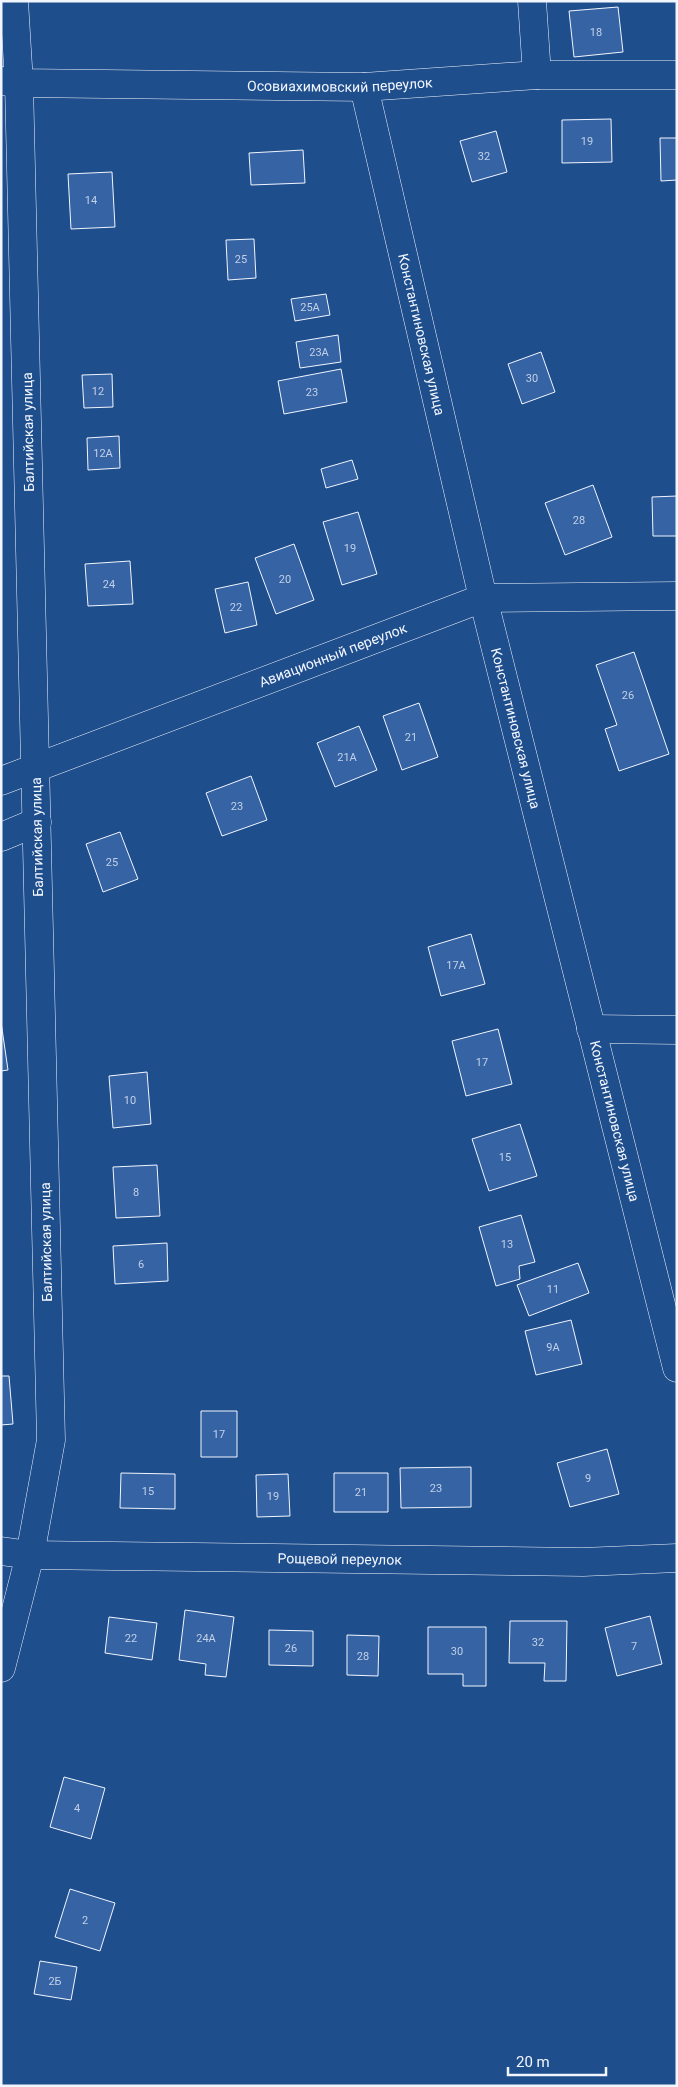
<svg xmlns="http://www.w3.org/2000/svg" width="678" height="2087" viewBox="0 0 678 2087" font-family="Roboto,sans-serif">
<style>
.building{fill:#3563a3;stroke:#f2f6ff}
.lines{fill:none;stroke-linecap:round;stroke-linejoin:round}
.minor-casing{stroke:#f2f6ff;stroke-width:29}
.minor{stroke:#1f4e8c;stroke-width:28}
.labels{text-anchor:middle;dominant-baseline:central;stroke-width:4;stroke-linejoin:round;paint-order:stroke}
.number-label{font-size:11px;fill:#c3d1e8}
.street-label{font-size:14px;fill:#f2f6ff;stroke:#1f4e8c}
</style>
<rect width="100%" height="100%" fill="#1f4e8c"/>
<path class="building" d="M618,7L623,52L574,57L569,11Z
M611,119L612,162L562,163V120Z
M496,131L507,172L472,182L460,141Z
M660,138H677V180L661,181Z
M303,150L305,183L251,185L249,153Z
M112,172L115,227L71,229L68,174Z
M254,239L256,278L228,280L226,240Z
M326,294L330,315L295,321L291,299Z
M338,335L341,362L300,368L296,342Z
M541,352L555,392L522,404L508,364Z
M341,369L347,402L284,414L278,381Z
M112,374L113,407L84,408L82,375Z
M119,436L120,468L88,470L87,438Z
M352,460L358,479L326,488L321,469Z
M593,485L612,537L565,555L545,503Z
M677,496V536H653L652,497Z
M358,512L377,574L342,585L323,522Z
M294,544L314,600L276,614L255,558Z
M130,561L133,604L88,606L85,564Z
M248,582L257,625L225,633L215,589Z
M634,652L669,754L619,771L605,729L617,725L596,665Z
M419,703L438,757L402,770L383,716Z
M359,726L377,770L335,787L317,743Z
M251,776L267,820L222,836L206,793Z
M120,832L138,879L103,892L86,844Z
M471,934L485,984L441,996L428,947Z
M1,1022L8,1070L1,1071Z
M498,1029L512,1084L466,1096L452,1041Z
M147,1072L151,1124L113,1128L109,1076Z
M520,1124L537,1176L489,1191L472,1139Z
M157,1165L160,1216L116,1218L113,1167Z
M521,1215L535,1262L519,1266L520,1279L496,1286L479,1227Z
M167,1243L168,1281L115,1284L113,1246Z
M578,1263L589,1293L529,1316L517,1285Z
M571,1320L582,1364L536,1375L525,1331Z
M1,1376H9L13,1424L1,1425Z
M201,1411H237V1457H201Z
M607,1449L619,1494L570,1507L557,1463Z
M471,1467V1507L401,1508L400,1468Z
M121,1473L175,1474V1509L120,1508Z
M334,1473H388V1512H334Z
M288,1474L290,1516L257,1517L256,1475Z
M185,1610L234,1617L226,1677L205,1675L206,1664L179,1660Z
M650,1616L662,1664L617,1676L605,1628Z
M109,1617L157,1623L152,1660L105,1653Z
M510,1621H567L566,1681H544L545,1663H509Z
M428,1627H486V1686H463V1674H428Z
M269,1630L313,1631V1666L269,1665Z
M347,1635L379,1636L378,1676L347,1675Z
M64,1777L105,1788L91,1839L50,1827Z
M70,1889L115,1903L100,1951L55,1937Z
M40,1961L77,1967L71,2000L34,1994Z"/>
<g class="lines">
<g class="minor-casing">
<g id="minor">
<path d="M532,1L537,75"/>
<path id="s1" d="M1,81L19,83L364,87L537,75H677"/>
<path id="s2" d="M364,87L483,598L677,1368"/>
<path id="s3" d="M1,781L483,598L677,596"/>
<path d="M1,837L37,822"/>
<path d="M591,1029L677,1030"/>
<path id="s4" d="M1,1551L30,1555L583,1562L677,1558"/>
<path d="M1,1668L30,1555L51,1440L19,83L14,1"/>
</g>
</g>
<use href="#minor" class="minor"/>
</g>
<g class="labels">
<g class="number-label">
<text x="596" y="32">18</text>
<text x="587" y="141">19</text>
<text x="484" y="156">32</text>
<text x="91" y="200">14</text>
<text x="241" y="259">25</text>
<text x="310" y="307">25А</text>
<text x="319" y="352">23А</text>
<text x="532" y="378">30</text>
<text x="98" y="391">12</text>
<text x="312" y="392">23</text>
<text x="103" y="453">12А</text>
<text x="579" y="520">28</text>
<text x="350" y="548">19</text>
<text x="285" y="579">20</text>
<text x="109" y="584">24</text>
<text x="236" y="607">22</text>
<text x="628" y="695">26</text>
<text x="411" y="737">21</text>
<text x="347" y="757">21А</text>
<text x="237" y="806">23</text>
<text x="112" y="862">25</text>
<text x="456" y="965">17А</text>
<text x="482" y="1062">17</text>
<text x="130" y="1100">10</text>
<text x="505" y="1157">15</text>
<text x="136" y="1192">8</text>
<text x="507" y="1244">13</text>
<text x="141" y="1264">6</text>
<text x="553" y="1289">11</text>
<text x="553" y="1347">9А</text>
<text x="219" y="1434">17</text>
<text x="588" y="1478">9</text>
<text x="436" y="1488">23</text>
<text x="148" y="1491">15</text>
<text x="361" y="1492">21</text>
<text x="273" y="1496">19</text>
<text x="131" y="1638">22</text>
<text x="206" y="1638">24А</text>
<text x="538" y="1642">32</text>
<text x="634" y="1646">7</text>
<text x="291" y="1648">26</text>
<text x="457" y="1651">30</text>
<text x="363" y="1656">28</text>
<text x="77" y="1808">4</text>
<text x="85" y="1920">2</text>
<text x="55" y="1981">2Б</text>
</g>
<g class="street-label">
<text stroke="none"><textPath href="#s1" startOffset="339">Осовиахимовский переулок</textPath></text>
<text stroke="none"><textPath href="#s2" startOffset="254">Константиновская улица</textPath></text>
<text transform="translate(28 432) rotate(-91)">Балтийская улица</text>
<text stroke="none"><textPath href="#s3" startOffset="355">Авиационный переулок</textPath></text>
<text stroke="none"><textPath href="#s2" startOffset="659">Константиновская улица</textPath></text>
<text transform="translate(37 837) rotate(-91)">Балтийская улица</text>
<text stroke="none"><textPath href="#s2" startOffset="1064">Константиновская улица</textPath></text>
<text transform="translate(46 1242) rotate(-91)">Балтийская улица</text>
<text stroke="none"><textPath href="#s4" startOffset="339">Рощевой переулок</textPath></text>
</g>
</g>
<rect width="678" height="2087" fill="none" stroke="#f2f6ff" stroke-width="5"/>
<path d="M508 2067v8h98v-8" fill="none" stroke="#f2f6ff" stroke-width="2.5"/>
<text x="516" y="2067" font-size="15" fill="#f2f6ff" stroke="#1f4e8c" stroke-width="4" paint-order="stroke">20 m</text>
</svg>
